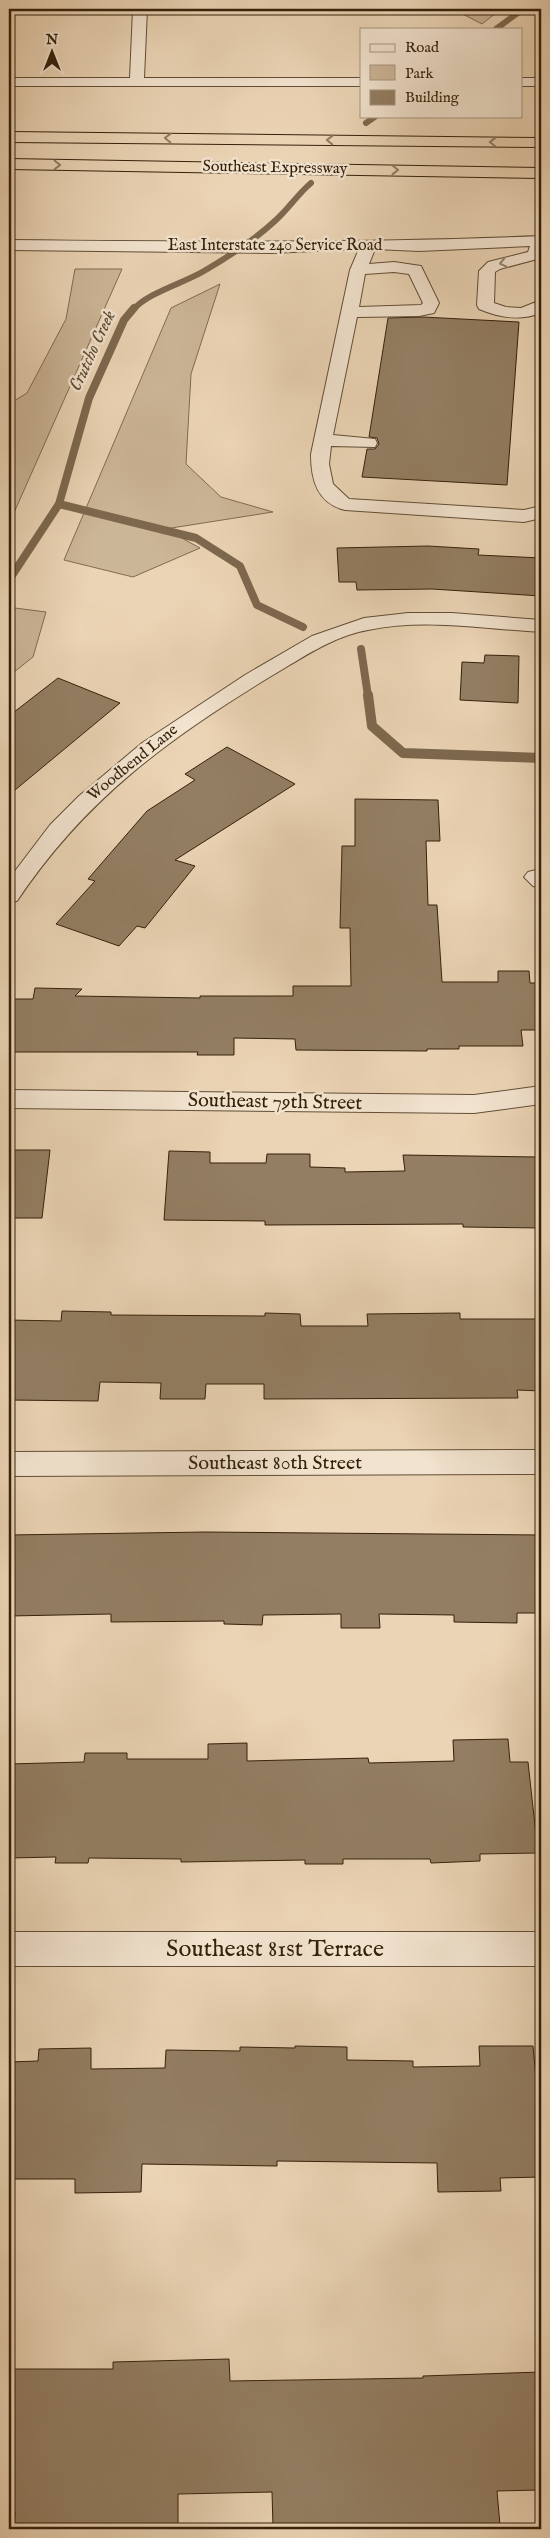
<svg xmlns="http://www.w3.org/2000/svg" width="550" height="2538" viewBox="0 0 550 2538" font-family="'IM FELL English',serif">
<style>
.green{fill:#ccb698;stroke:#806c52}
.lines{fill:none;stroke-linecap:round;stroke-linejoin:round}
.stream-far2{stroke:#7d684e;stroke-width:6}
.stream-far1{stroke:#7d684e;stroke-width:8}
.stream{stroke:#7d684e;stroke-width:10}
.building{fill:#937e63;stroke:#34210b}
.minor-casing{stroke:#624e36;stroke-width:2}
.highway-casing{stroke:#34210b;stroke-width:2}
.minor{fill:#f2e3cf;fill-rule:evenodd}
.highway{fill:#ebd4b5;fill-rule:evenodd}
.oneway{stroke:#907a60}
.oneway2{stroke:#93826d}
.labels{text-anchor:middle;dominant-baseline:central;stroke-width:5;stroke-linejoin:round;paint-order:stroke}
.far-street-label{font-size:16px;fill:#34210b;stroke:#f2e3cf}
.far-water-label{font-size:18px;font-style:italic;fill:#5e4a32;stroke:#f2e3cf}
.street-label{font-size:20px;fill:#34210b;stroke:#f2e3cf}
.near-street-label{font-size:24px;fill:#34210b;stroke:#f2e3cf}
</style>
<rect width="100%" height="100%" fill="#ebd4b5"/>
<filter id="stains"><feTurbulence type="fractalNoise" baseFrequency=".004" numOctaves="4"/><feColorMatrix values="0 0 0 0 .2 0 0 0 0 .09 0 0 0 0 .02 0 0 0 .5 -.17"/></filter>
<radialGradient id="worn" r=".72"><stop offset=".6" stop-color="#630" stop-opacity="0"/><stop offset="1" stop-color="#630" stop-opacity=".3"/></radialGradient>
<path class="green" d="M453,9H501L482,24Z
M75,269H122L9,524V404L27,393L66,319Z
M220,284L191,374L186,464L221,497L273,512L165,529L200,548L133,577L64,560L171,308Z
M15,608L46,612L33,657L9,676V613Z"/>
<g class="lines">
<path class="stream-far2" d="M496,29L523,9
M366,123L376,116
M133,310C147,293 184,283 204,271C228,257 256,239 277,219C289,208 298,194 311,183"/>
<path class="stream-far1" d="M59,504L196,538L240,566L257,605L303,627
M9,580L59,504L89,398L124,320L134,308
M361,649L368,696"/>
<path class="stream" d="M368,695L372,726L403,753L541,758"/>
</g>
<path class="building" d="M423,317L519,322L507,485L362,477L367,449H375L379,444L377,438L369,437L388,318Z
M428,546L479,549L478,555L541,558V596L432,589L357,590L356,582H339L337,548Z
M485,655L519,656L518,703L460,700L462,662L484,663Z
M58,678L120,703L9,795V716Z
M227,747L295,784L175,860L195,866L145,928L137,926L119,946L56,924L95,881L88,879L147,811L195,780L185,774Z
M355,799L438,800L440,841H426L428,905H437L442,982H498V971H529L530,983H541V1030H521L523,1046H459V1049H427V1051L296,1050L295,1039L234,1038V1055H197L198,1052H9V1026L13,999H33L35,988L82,989L75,996L200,998V996H293V986H351L350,928H340L342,846H355Z
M13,1150H50L42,1218H9V1154H12Z
M169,1151L210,1152V1163H266L267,1154H310V1167L345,1168V1172L405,1171L403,1155L537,1157L541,1228L463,1227V1224L265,1225V1221L164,1220Z
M62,1311L111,1312V1315L265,1316V1313L300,1314L301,1326H368L367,1314L460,1313V1319H541V1391L517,1390L518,1398L264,1399V1384H206L205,1399H160L161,1383L100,1382L98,1401L9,1400V1320L61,1321Z
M205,1532L541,1535V1613H517V1623L454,1622V1615L379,1614L380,1628H341V1614L263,1615L262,1625L224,1624V1621L111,1622V1614L9,1616V1535Z
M508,1739L510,1762H528L538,1853L480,1854V1861L431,1863L430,1859H343V1864H305V1860L181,1862V1859L89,1858L88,1863H55L56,1857L9,1858V1764L84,1762L85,1753H127V1759H208V1744L247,1743V1761L368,1758L369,1763L454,1761L453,1740Z
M295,2046L347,2047V2060L413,2061V2067L480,2066L479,2046H533L541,2130V2177L500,2178L501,2191L438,2192L437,2163L277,2161V2166L142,2164L141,2192L75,2193V2179H9V2062L38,2061L39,2049L91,2048V2069L165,2068L166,2050L240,2051V2047L295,2048Z
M229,2359L230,2381L423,2378V2376L541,2372V2490L497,2491L500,2525L350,2529H341V2524L273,2526L272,2492L178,2494V2526L14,2527L15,2512H9V2369H113V2362Z"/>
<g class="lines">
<g class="minor-casing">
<path id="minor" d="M133,9H147L144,78H361V86H9V78H130Z
M521,78H541V86H521Z
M541,236V258L500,269L495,272L494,303L506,307L521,308L541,300V313C520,321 500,318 479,309L477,305L479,271L488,262L528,252L530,246L419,251L375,249L369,264L394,262L421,266L439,303L434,313L419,316L357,317L333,435L375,439L377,443L375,447L331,446L329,464L333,484L349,499L524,510L541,506V518L524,522L345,510C317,503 311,480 311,454L350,270L359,249L271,253L9,250V240C187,242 364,243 541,236ZM394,272L409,274L423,303L421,305L359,307L365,274Z
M408,613H452L541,620V632C484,629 425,618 368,630C333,636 302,658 273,675C169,738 85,799 17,901L9,903V879L50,825L79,796L142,743L245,675L312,636L364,618Z
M536,870L541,871V888L533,886L524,877L528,872Z
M541,1086V1104L474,1113L9,1108V1090L474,1095Z
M541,1450V1474L9,1476V1452Z
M9,1932H541V1966H9Z"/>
</g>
<g class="highway-casing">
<path id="highway" d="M9,132L541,138V147L9,142Z
M9,159L541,168V178L9,169Z"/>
</g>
<use href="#minor" class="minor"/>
<use href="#highway" class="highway"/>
</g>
<defs><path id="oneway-chevron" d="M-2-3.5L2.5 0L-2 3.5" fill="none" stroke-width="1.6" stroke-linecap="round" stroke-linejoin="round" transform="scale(1.25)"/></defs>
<g class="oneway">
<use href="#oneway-chevron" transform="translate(168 138) rotate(-179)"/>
<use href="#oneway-chevron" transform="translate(330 140) rotate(-179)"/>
<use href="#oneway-chevron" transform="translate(493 142) rotate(-179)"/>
<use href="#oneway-chevron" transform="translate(57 165) rotate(1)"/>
<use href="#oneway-chevron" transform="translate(395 170) rotate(1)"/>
</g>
<use class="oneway2" href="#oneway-chevron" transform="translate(503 263) rotate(167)"/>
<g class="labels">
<g class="far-street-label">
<text transform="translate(275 168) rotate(1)">Southeast Expressway</text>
<text x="275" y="246">East Interstate 240 Service Road</text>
<text transform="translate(133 763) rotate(-39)">Woodbend Lane</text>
</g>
<g class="far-water-label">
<text transform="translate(93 351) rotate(-65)">Crutcho Creek</text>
</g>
<g class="street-label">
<text transform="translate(275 1102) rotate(1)">Southeast 79th Street</text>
<text x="275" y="1463">Southeast 80th Street</text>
</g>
<g class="near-street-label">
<text x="275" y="1949">Southeast 81st Terrace</text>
</g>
</g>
<rect width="550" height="2538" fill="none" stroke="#ebd4b5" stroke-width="30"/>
<rect x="10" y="10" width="530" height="2518" fill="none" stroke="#34210b" stroke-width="2.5"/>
<rect x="15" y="15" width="520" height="2508" fill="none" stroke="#34210b"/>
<rect x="360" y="28" width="162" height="90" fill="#f2e3cf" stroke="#a69581"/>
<rect x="370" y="44" width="25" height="8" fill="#f2e3cf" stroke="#a69581"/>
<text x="405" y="52" font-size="15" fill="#34210b">Road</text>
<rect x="370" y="65" width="25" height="15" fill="#ccb698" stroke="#a69581"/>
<text x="405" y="78" font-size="15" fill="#34210b">Park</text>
<rect x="370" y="90" width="25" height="15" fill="#937e63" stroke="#a69581"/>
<text x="405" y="102" font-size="15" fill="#34210b">Building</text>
<g transform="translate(52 52)" stroke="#f2e3cf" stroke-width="4" paint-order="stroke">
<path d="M0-4L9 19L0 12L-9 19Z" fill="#34210b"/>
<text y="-8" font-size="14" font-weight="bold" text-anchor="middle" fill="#34210b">N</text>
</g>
<rect width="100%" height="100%" filter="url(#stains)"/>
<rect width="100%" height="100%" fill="url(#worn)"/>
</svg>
